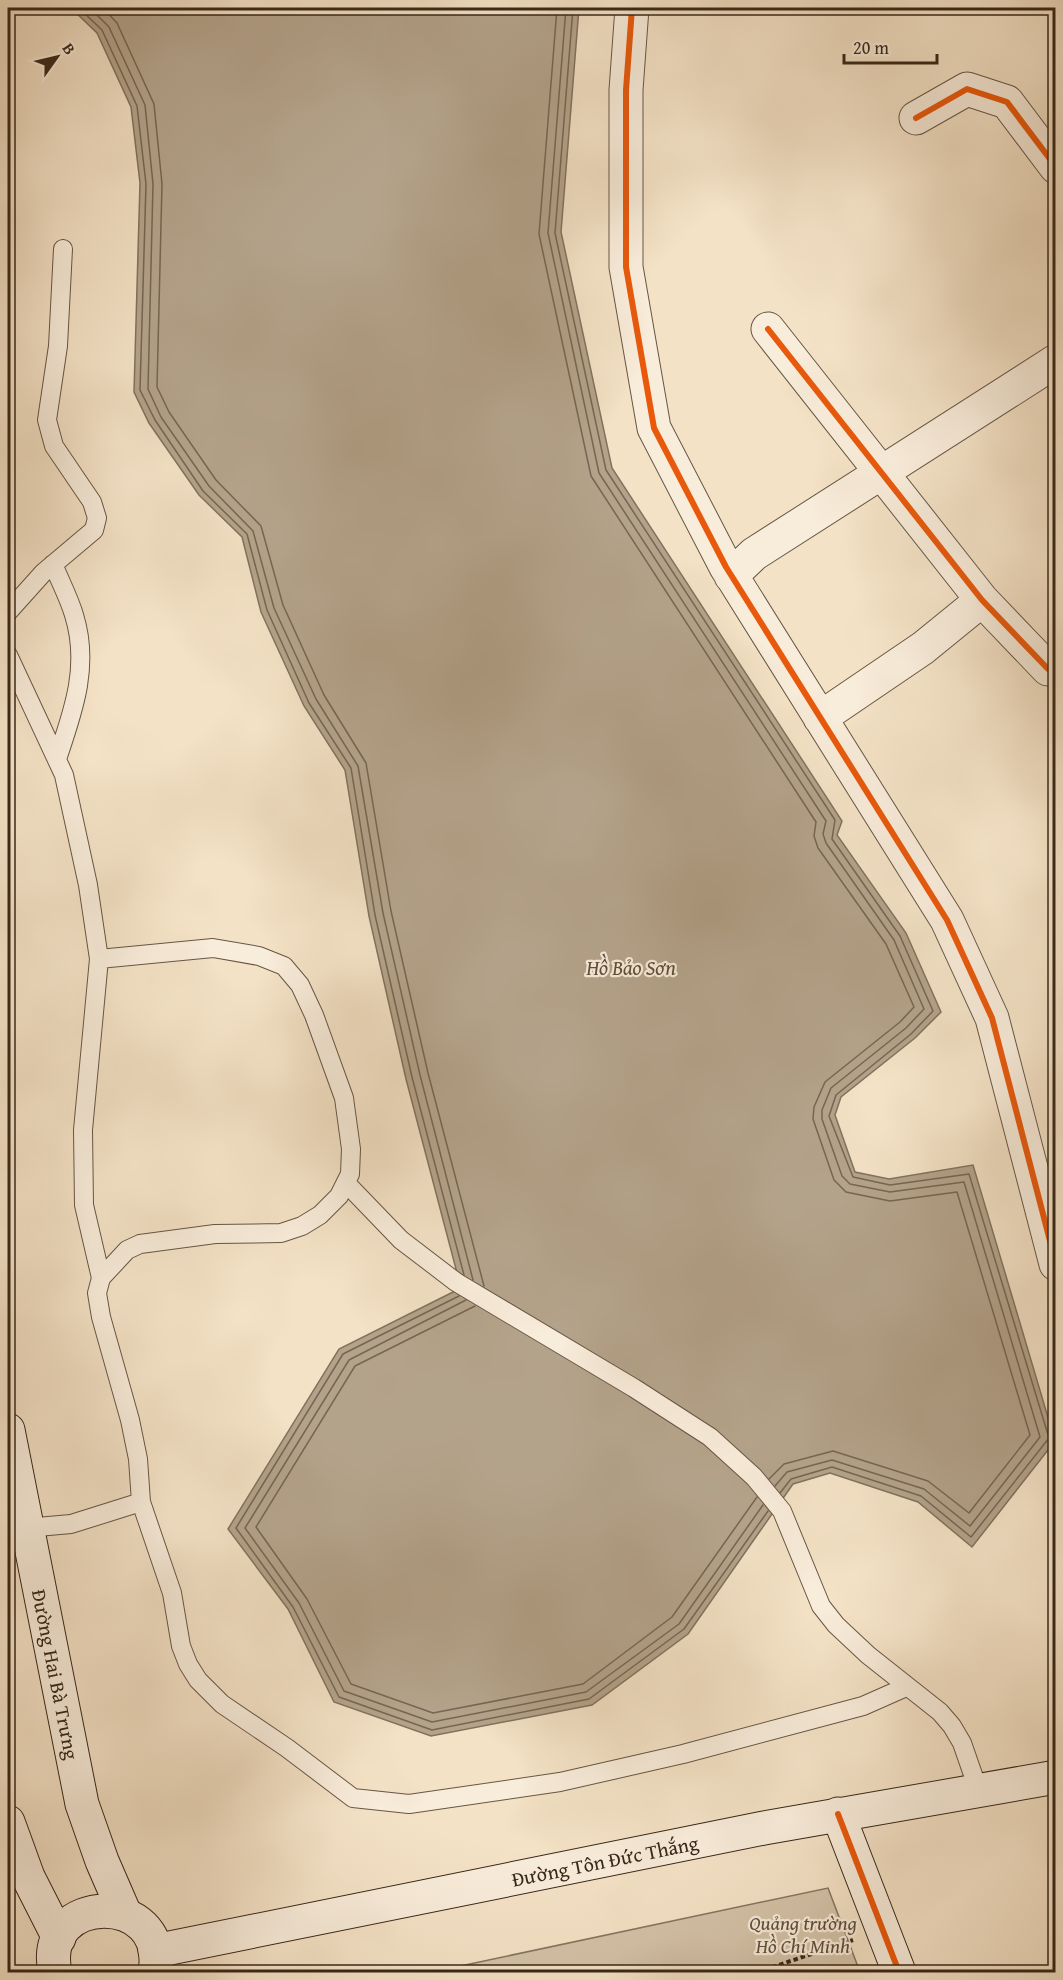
<svg xmlns="http://www.w3.org/2000/svg" width="1063" height="1980" viewBox="0 0 1063 1980" font-family="'Gentium Book Plus',serif">
<style>
.green{fill:#d4c2a8;stroke:#867560;stroke-width:1.5}
.water{fill:#b4a38b;stroke:#82725d;stroke-width:1.5}
.lines{fill:none;stroke-linecap:round;stroke-linejoin:round}
.shore{stroke:#766652;stroke-width:1.5}
.lane-casing{stroke:#675644;stroke-width:20}
.street-casing{stroke:#675644;stroke-width:35}
.secondary-casing{stroke:#382818;stroke-width:35}
.path{stroke:#382818;stroke-width:4;stroke-dasharray:4.5 3;stroke-linecap:butt}
.lane{stroke:#f8ecda;stroke-width:18}
.street{stroke:#f8ecda;stroke-width:33}
.secondary{stroke:#f8ecda;stroke-width:33}
.cycleway-casing{stroke:#f8ecda;stroke-width:10}
.cycleway{stroke:#e8590c;stroke-width:6}
.labels{text-anchor:middle;dominant-baseline:central;stroke-width:4.5;stroke-linejoin:round;paint-order:stroke}
.street-label{font-size:20px;fill:#382818;stroke:#f8ecda}
.park-label{font-size:20px;font-style:italic;fill:#5f4e3c;stroke:#f8ecda}
.water-label{font-size:21px;font-style:italic;fill:#5d4d3a;stroke:#f8ecda}
</style>
<rect width="100%" height="100%" fill="#f4e2c6"/>
<filter id="stains"><feTurbulence type="fractalNoise" baseFrequency=".00333" numOctaves="4"/><feColorMatrix values="0 0 0 0 .2 0 0 0 0 .09 0 0 0 0 .02 0 0 0 .5 -.17"/></filter>
<radialGradient id="worn" r=".72"><stop offset=".6" stop-color="#630" stop-opacity="0"/><stop offset="1" stop-color="#630" stop-opacity=".3"/></radialGradient>
<path class="green" d="M828,1888L860,1972H432Z"/>
<path class="water" d="M71,8H579L561,232L612,468L842,821L837,835L906,933L941,1012L915,1038L841,1097L835,1115L855,1172L889,1179L973,1165L1055,1441L972,1547L918,1502L830,1473L793,1484L688,1634L592,1705L431,1736L334,1702L288,1609L228,1529L339,1349L461,1288L406,1079L369,916L345,770L304,706L261,612L242,537L199,495L149,423L134,392L140,183L131,107L97,33Z"/>
<g class="lines">
<path class="shore" d="M79,8L102,30L137,106L146,184L140,390L155,420L203,491L247,534L267,610L309,703L351,768L375,915L412,1077L464,1275
M90,8L109,27L145,105L153,184L148,389L161,417L209,486L253,531L274,608L316,699L358,766L383,913L420,1075L473,1280
M103,8L117,23L154,104L162,184L157,387L169,412L216,480L261,526L283,605L324,695L366,763L391,911L428,1073L484,1286
M557,8L539,234L591,476L816,822L814,836L818,848L886,944L914,1007L900,1022L825,1082L814,1107L813,1119L834,1180L846,1192L890,1201L957,1192L1030,1435L969,1513L928,1481L833,1451L784,1464L769,1479
M566,8L548,233L599,473L826,821L823,834L826,843L894,940L924,1009L906,1028L831,1088L822,1110V1119L842,1176L850,1184L890,1192L964,1182L1040,1437L970,1526L924,1489L832,1460L787,1472L775,1486
M573,8L555,233L606,470L835,820L832,839L900,936L933,1011L911,1034L836,1095L829,1116L853,1177L890,1185L969,1174L1049,1438L971,1537L921,1496L832,1467L791,1479L780,1493
M459,1296L343,1354L236,1528L293,1607L339,1697L432,1730L589,1699L684,1629L768,1511
M466,1300L349,1360L245,1528L299,1603L344,1691L432,1722L586,1692L679,1624L763,1505
M475,1306L355,1366L256,1527L307,1599L351,1684L433,1713L583,1684L672,1617L757,1497"/>
<g class="lane-casing">
<path id="lane" d="M53,564C60,581 69,598 74,615C90,666 73,712 57,759
M8,612L43,573L94,530L97,518L92,502L54,446L47,420L58,346L63,249
M8,655L64,775L88,885L99,959L83,1130L84,1205L101,1278
M99,959L213,948L259,956L284,966L300,985L314,1015L344,1098L351,1149L350,1174L339,1196L320,1215L302,1226L281,1233L215,1234L140,1244L127,1250L101,1278L97,1293L101,1317L130,1420L138,1459L141,1502L172,1593L181,1646L188,1664L198,1680L222,1704L287,1748L353,1798L409,1804L560,1782L683,1754L863,1706L906,1687
M347,1184L401,1240L456,1282L634,1388L710,1437L754,1477L782,1511L821,1606L836,1625L868,1655L940,1712L952,1726L962,1743L978,1789
M26,1528L71,1524L141,1502"/>
</g>
<g class="street-casing">
<path id="street" d="M632,8L626,90V267L654,428L726,567L947,920L992,1018L1056,1264
M916,118L967,89L1007,102L1056,167
M768,329L982,600L1048,669L1056,670
M731,576L754,554L1056,361
M820,718L923,648L982,600"/>
</g>
<g class="secondary-casing">
<g id="secondary">
<path id="s1" d="M8,1430L82,1804L102,1861L125,1914"/>
<path d="M838,1814L899,1972"/>
<path d="M8,1822L28,1877L59,1938"/>
<path id="s2" d="M155,1951L764,1828L1056,1777"/>
<path d="M55,1972C38,1892 169,1890 155,1972"/>
</g>
</g>
<path class="path" d="M758,1972L853,1940"/>
<use href="#lane" class="lane"/>
<use href="#street" class="street"/>
<use href="#secondary" class="secondary"/>
<g class="cycleway-casing">
<path id="cycleway" d="M632,8L626,90V267L654,428L726,567L947,920L992,1018L1056,1264
M916,118L967,89L1007,102L1056,167
M768,329L982,600L1048,669L1056,670
M838,1814L899,1972"/>
</g>
<use href="#cycleway" class="cycleway"/>
</g>
<g class="labels">
<g class="street-label">
<text stroke="none"><textPath href="#s1" startOffset="249">Đường Hai Bà Trưng</textPath></text>
<text stroke="none"><textPath href="#s2" startOffset="459">Đường Tôn Đức Thắng</textPath></text>
</g>
<g class="park-label">
<text x="803" y="1922">Quảng trường<tspan x="803" dy="23">Hồ Chí Minh</tspan></text>
</g>
<g class="water-label">
<text x="631" y="967">Hồ Bảo Sơn</text>
</g>
</g>
<rect width="1063" height="1980" fill="none" stroke="#f4e2c6" stroke-width="30"/>
<rect x="9" y="9" width="1045" height="1962" fill="none" stroke="#382818" stroke-width="3"/>
<rect x="15" y="15" width="1033" height="1950" fill="none" stroke="#382818" stroke-width="1.5"/>
<g transform="translate(57 57) rotate(56)" stroke="#f8ecda" stroke-width="4.5" paint-order="stroke">
<path d="M0-4.5L10 22L0 15L-10 22Z" fill="#382818"/>
<text y="-9" font-size="16" font-weight="bold" text-anchor="middle" fill="#382818">B</text>
</g>
<path d="M844 54v9h93v-9" fill="none" stroke="#382818" stroke-width="3"/>
<text x="853" y="54" font-size="18" fill="#382818" stroke="#f8ecda" stroke-width="4.5" paint-order="stroke">20 m</text>
<rect width="100%" height="100%" filter="url(#stains)"/>
<rect width="100%" height="100%" fill="url(#worn)"/>
</svg>
